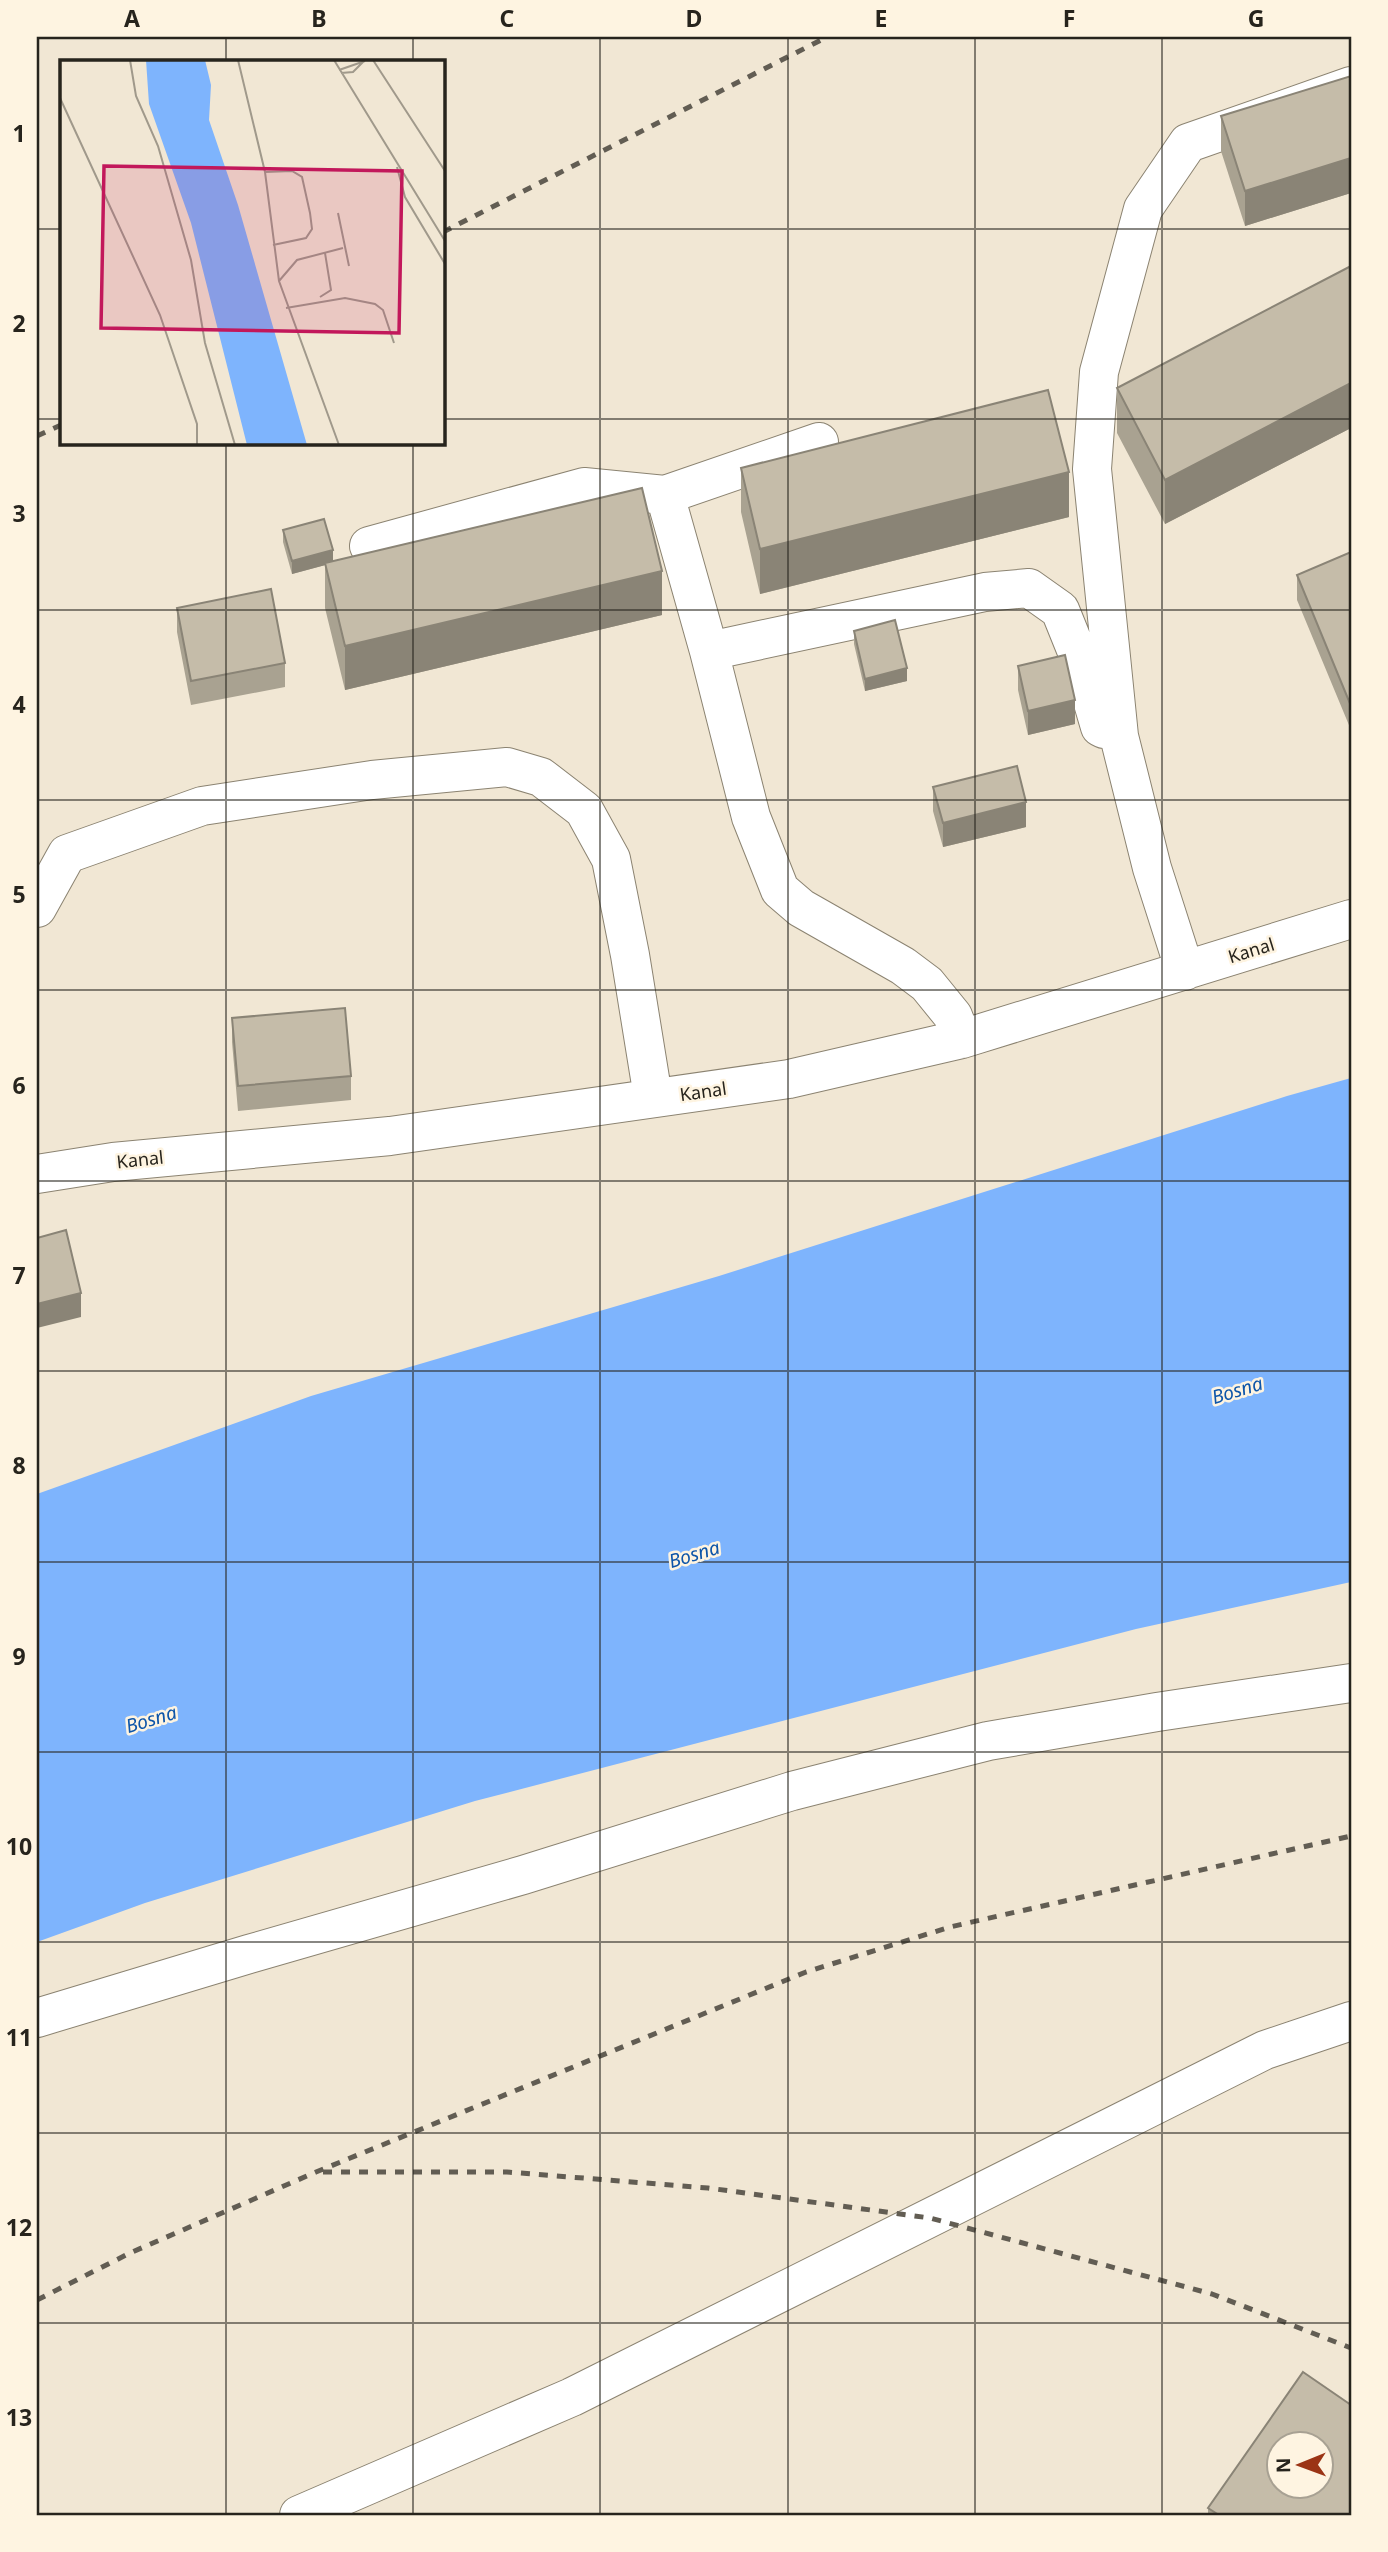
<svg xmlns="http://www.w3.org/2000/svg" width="1388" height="2552" viewBox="0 0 1388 2552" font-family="'Noto Sans',sans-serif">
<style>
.water{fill:#7eb4fd}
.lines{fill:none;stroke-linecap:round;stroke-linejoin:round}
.minor-casing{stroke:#8b8371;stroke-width:40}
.minor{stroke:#fff;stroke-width:38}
.rail{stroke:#625d53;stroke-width:5;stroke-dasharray:9 9;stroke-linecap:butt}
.wall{fill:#a9a291}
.shaded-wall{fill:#8a8476}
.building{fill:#c5bca9;stroke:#8a8476;stroke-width:2;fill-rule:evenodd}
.grid{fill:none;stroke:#27241d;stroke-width:2;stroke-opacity:0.55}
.labels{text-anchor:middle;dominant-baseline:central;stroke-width:5;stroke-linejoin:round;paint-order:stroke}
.street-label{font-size:18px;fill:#27241d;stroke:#fef4e1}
.water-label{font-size:19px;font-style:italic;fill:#0d55a9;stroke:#fef4e1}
.inset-road{fill:none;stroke:#a0998b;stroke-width:2}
.view{fill:#c2185b;fill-opacity:0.15;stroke:#c2185b;stroke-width:3.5}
.inset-edge{fill:none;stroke:#27241d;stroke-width:3.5}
.neatline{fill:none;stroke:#27241d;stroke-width:2.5}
.grid-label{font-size:23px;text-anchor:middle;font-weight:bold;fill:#27241d}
</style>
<rect width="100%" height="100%" fill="#f1e7d4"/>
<path class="water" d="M1351,1078V1582L1136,1629L475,1801L145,1903L37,1942V1494L311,1396L719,1276L1287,1096Z"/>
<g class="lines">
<g class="minor-casing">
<path id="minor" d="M665,495L709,651L751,817L780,890L801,908L903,966L927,984L953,1016L962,1039
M369,546L584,487L665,495L819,442
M709,651L985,592L1029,588L1060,610L1081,662L1100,727L1104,729
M37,908L67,854L202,806L372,780L507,767L541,777L584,810L611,859L630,955L653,1097
M1185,971L1152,868L1119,736L1092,469L1099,372L1143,209L1188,143L1351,86
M37,1174L113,1162L390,1136L789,1079L962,1039L1351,919
M37,2018L249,1954L523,1875L792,1791L988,1741L1157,1712L1351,1683
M299,2515L572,2397L1265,2050L1351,2021"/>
</g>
<use href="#minor" class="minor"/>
<path class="rail" d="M443,232L827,37
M37,436L61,425
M323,2172H507L708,2188L930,2218L1212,2294L1351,2348
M37,2300L130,2253L316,2172L806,1972L950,1927L1351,1836"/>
</g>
<path class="wall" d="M1351,76V193L1245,226L1221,151V116Z
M1351,266V428L1165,524L1117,433V388Z
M741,468L1069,517L760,594L741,512Z
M283,530L333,562L662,615L345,690L325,608V565L292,574L283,542Z
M1351,552V730L1297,600V575Z
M177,608L285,663V687L191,705L177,632Z
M854,631L907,681L865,691L854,644Z
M1018,666L1075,724L1028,735L1018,690Z
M933,787L1026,827L943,847L933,811Z
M232,1018L351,1076V1100L238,1111L232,1042Z
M1208,2508L1351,2515H1208Z"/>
<path class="shaded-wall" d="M1351,158V193L1245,226V191Z
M1351,383V428L1165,524V480Z
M1069,472V517L760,594V549Z
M333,550V563L292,574V561Z
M662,571V615L345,690V646Z
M907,668V681L865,691V679Z
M1075,700V724L1028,735V711Z
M1026,802V827L943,847V823Z
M81,1293V1317L37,1328V1304Z"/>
<path class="building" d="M1351,76V158L1245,191L1221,116Z
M1351,266V383L1165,480L1117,388Z
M1048,390L1069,472L760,549L741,468Z
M642,488L662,571L345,646L325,563Z
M324,519L333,550L292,561L283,530Z
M1351,552V706L1297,575Z
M271,589L285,663L191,681L177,608Z
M895,620L907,668L865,679L854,631Z
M1065,655L1075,700L1028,711L1018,666Z
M1017,766L1026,802L943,823L933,787Z
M345,1008L351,1076L238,1086L232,1018Z
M66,1230L81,1293L37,1304V1238Z
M1303,2372L1351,2405V2515H1219L1208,2508ZM1279,2444H1321V2486H1279Z"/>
<path class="grid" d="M226,37V61M413,37V61M600,37V2515M788,37V2515M975,37V2515M1162,37V2515M37,229H61M443,229H1351M37,419H61M443,419H1351M226,443V2515M413,443V2515M37,610H1351M37,800H1351M37,990H1351M37,1181H1351M37,1371H1351M37,1562H1351M37,1752H1351M37,1942H1351M37,2133H1351M37,2323H1351"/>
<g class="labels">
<g class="street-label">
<text transform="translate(1251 950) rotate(-17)">Kanal</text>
<text transform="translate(703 1091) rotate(-8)">Kanal</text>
<text transform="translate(140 1159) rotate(-6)">Kanal</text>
</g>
<g class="water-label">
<text transform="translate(1237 1390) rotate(-17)">Bosna</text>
<text transform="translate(694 1554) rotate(-17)">Bosna</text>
<text transform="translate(151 1719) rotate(-17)">Bosna</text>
</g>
</g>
<g transform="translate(60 60)">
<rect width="385" height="385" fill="#f1e7d4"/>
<path d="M86,0H145L151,25L149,60L178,145L247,385H187L131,163L89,44Z" fill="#7eb4fd"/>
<path class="inset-road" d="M70,0L76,36L98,86L131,200L145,283L175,385M178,0L205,112L219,221L279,385M274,0L385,181M313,0L385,111M279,10L305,1M281,13L293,12L305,0M0,38L100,255L137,364V385M337,107L345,137L385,204M205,112L232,111L242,117L250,153L252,169L246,178L213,185M278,153L289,206M219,221L237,200L283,188M260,237L271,230L265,193M226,248L285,238L315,244L323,250L334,283"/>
<path class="view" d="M44,106L342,111L339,273L41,268Z"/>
<rect width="385" height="385" class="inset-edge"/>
</g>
<rect width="1388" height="2552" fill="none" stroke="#fef4e1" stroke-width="77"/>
<g transform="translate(1300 2465) rotate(269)"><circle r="33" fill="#fef4e1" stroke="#a8a193" stroke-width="2"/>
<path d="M0-5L12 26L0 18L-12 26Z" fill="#9b3415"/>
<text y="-10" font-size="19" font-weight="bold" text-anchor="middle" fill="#27241d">N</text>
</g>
<rect x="38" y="38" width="1312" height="2476" class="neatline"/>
<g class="grid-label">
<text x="132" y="27">A</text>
<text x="319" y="27">B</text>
<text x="507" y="27">C</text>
<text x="694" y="27">D</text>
<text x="881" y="27">E</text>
<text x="1069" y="27">F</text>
<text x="1256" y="27">G</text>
<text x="19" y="142">1</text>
<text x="19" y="332">2</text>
<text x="19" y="522">3</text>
<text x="19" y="713">4</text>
<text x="19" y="903">5</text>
<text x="19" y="1094">6</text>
<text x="19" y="1284">7</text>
<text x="19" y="1474">8</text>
<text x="19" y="1665">9</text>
<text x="19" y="1855">10</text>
<text x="19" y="2046">11</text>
<text x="19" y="2236">12</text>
<text x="19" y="2426">13</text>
</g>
</svg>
